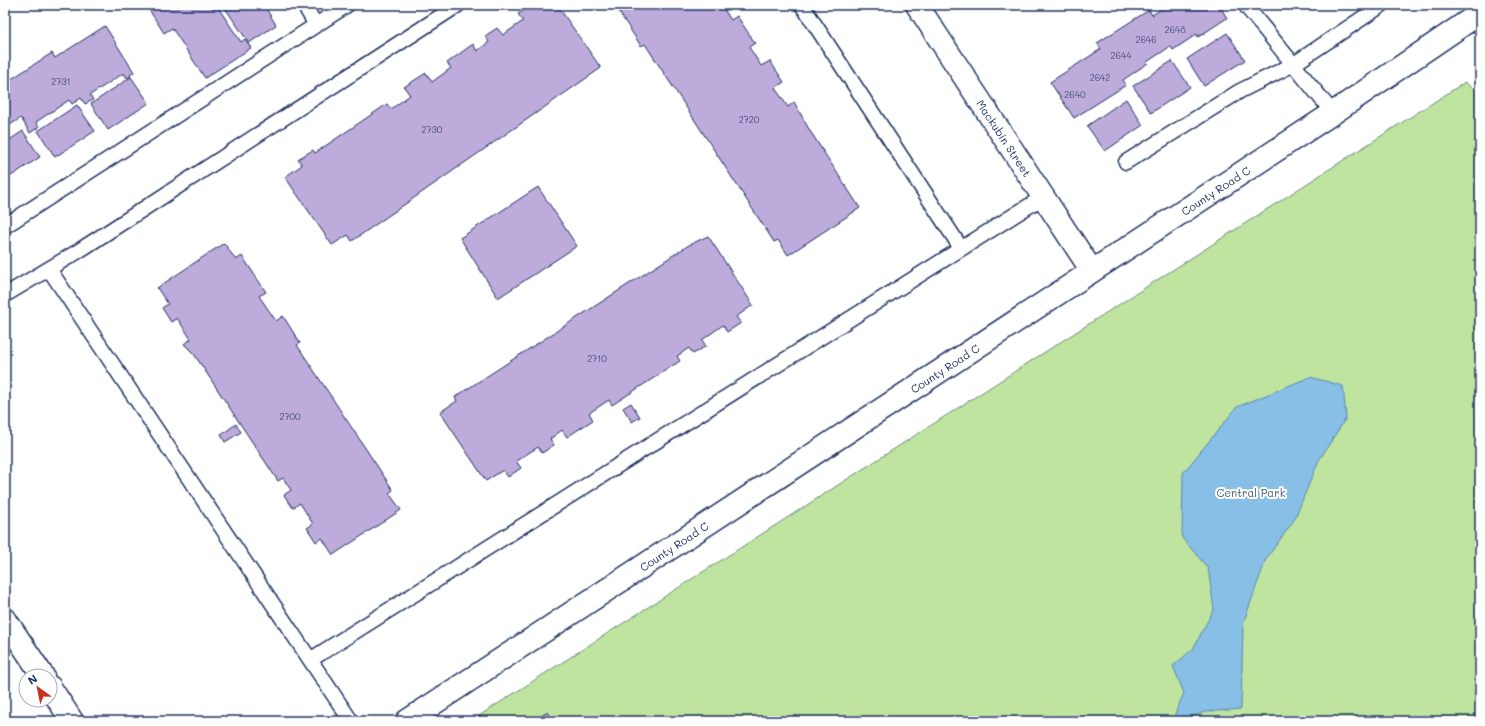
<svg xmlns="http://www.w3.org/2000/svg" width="1485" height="726" viewBox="0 0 1485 726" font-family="Mali,sans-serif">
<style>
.green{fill:#bee49f;stroke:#6c8a7e}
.water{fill:#88bfe6;stroke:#5c85b0}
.building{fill:#bdabdb;stroke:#1b2f5e}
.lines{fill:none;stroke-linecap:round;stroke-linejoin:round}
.lane-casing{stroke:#1b2f5e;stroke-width:17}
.street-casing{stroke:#1b2f5e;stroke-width:25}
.secondary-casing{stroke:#1b2f5e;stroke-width:25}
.lane{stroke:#fff;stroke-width:14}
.street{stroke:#fff;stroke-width:22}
.secondary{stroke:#fff;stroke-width:22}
.labels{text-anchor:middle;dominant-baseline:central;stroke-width:4;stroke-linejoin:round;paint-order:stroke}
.number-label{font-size:9px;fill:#444e7d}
.street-label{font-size:11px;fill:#1b2f5e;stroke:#fff}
.park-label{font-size:11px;fill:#445c6e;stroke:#fff}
</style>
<rect width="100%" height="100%" fill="#fff"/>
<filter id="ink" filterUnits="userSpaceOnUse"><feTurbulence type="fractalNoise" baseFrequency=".025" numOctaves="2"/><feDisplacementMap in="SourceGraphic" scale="8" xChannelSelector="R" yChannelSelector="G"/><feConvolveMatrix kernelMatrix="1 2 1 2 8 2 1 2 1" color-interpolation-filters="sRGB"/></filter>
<g filter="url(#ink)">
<path class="green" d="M1465,82L1480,95V721H471Z"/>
<path class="water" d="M1310,377L1343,386L1346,418L1319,460L1294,520L1266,559L1243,624L1241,709L1205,712L1178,721H1172L1184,693L1173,666L1193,649L1214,609L1208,568L1182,538L1183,473L1237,407Z"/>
<path class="building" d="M146,5H223V6L219,9L241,42L245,39L251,48L205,78L172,28L164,33Z
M223,5H264L276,25L249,43Z
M532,5H535L538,10L546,5H557L601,68L352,241L348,235L332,245L285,177L302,165L298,159L313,150L315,153L387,104L391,109L410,95L404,87L426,73L432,82L451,68L447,63L473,44L477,51L489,42L485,36L497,28L503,35L523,21L518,14Z
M622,5H728L723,8L731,20L737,16L755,43L749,47L761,66L770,61L784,82L775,88L788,107L794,102L810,131L860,208L788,255L778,240L774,242L645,44L641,46L617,9Z
M1168,5H1219L1227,18L1198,37L1197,34L1173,50L1171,46L1147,62L1148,63L1123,80L1126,85L1074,118L1050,82L1101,49L1097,43L1149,10L1152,15Z
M105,26L134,72L130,75L131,76L127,78L124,73L90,95L93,100L85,104L81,98L72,104L69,100L36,122L39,127L30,133L21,118L5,128V83L52,53L55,58Z
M1227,33L1245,60L1204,86L1187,59Z
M1172,61L1190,87L1151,113L1133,86Z
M131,77L149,103L108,130L91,104Z
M1126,99L1143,125L1105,151L1087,126Z
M77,105L95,131L55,157L38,131Z
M23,131L40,157L5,180V143Z
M538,187L577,246L498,298L460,238Z
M708,236L753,305L736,317L741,323L727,332L723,325L702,340L706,346L693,354L689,348L677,356L680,361L612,405L609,400L589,413L593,420L567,437L562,430L550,439L554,445L542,453L538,447L516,461L521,468L508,477L503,470L486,481L440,412L457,401L455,397L689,245Z
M224,243L236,260L242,256L266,292L259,296L276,321L283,316L300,343L297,345L393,490L389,493L401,510L333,555L322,538L316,542L307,528L313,524L300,503L293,508L284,495L291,490L283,478L278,481L194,354L184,344L191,339L177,318L171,322L162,308L168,304L157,288Z
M631,403L640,417L632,422L623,408Z
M236,424L241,432L225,442L221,435Z
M547,712L552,721H534Z"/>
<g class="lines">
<g class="lane-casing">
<path id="lane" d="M304,5L316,25
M802,5L961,248
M1245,5L1333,113
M1126,162L1240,91L1294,64L1382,5
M5,226L347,5
M49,269L351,721
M5,295L77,252L458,5
M310,660L1043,197"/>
</g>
<g class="street-casing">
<g id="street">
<path id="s1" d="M917,5L1092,271"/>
</g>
</g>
<g class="secondary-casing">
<g id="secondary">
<path d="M5,619L43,676"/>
<path d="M50,687L72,721"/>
<path id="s2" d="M407,721L1333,113L1480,13"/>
</g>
</g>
<use href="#lane" class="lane"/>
<use href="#street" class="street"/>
<use href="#secondary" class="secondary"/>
</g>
</g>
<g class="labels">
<g class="number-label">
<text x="1175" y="29">2648</text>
<text x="1146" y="39">2646</text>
<text x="1121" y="55">2644</text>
<text x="1100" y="77">2642</text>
<text x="61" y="81">2731</text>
<text x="1075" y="94">2640</text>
<text x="749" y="119">2720</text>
<text x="432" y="129">2730</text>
<text x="597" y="358">2710</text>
<text x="290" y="416">2700</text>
</g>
<g class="street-label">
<text stroke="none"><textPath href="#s1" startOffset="159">Mackubin Street</textPath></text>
<text stroke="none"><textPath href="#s2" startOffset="967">County Road C</textPath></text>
<text stroke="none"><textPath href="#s2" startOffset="643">County Road C</textPath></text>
<text stroke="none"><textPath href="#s2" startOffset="319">County Road C</textPath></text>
</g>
<g class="park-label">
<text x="1251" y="492">Central Park</text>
</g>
</g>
<rect width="1485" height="726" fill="none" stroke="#fff" stroke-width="20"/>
<rect x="10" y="10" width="1465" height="706" fill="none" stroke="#1b2f5e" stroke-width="1.5" filter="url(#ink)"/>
<g transform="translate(38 688) rotate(327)"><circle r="19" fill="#ffffff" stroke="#a4acbf"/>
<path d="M0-3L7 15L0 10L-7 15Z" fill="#c8321e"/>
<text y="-6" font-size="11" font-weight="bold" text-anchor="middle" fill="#1b2f5e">N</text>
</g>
</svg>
